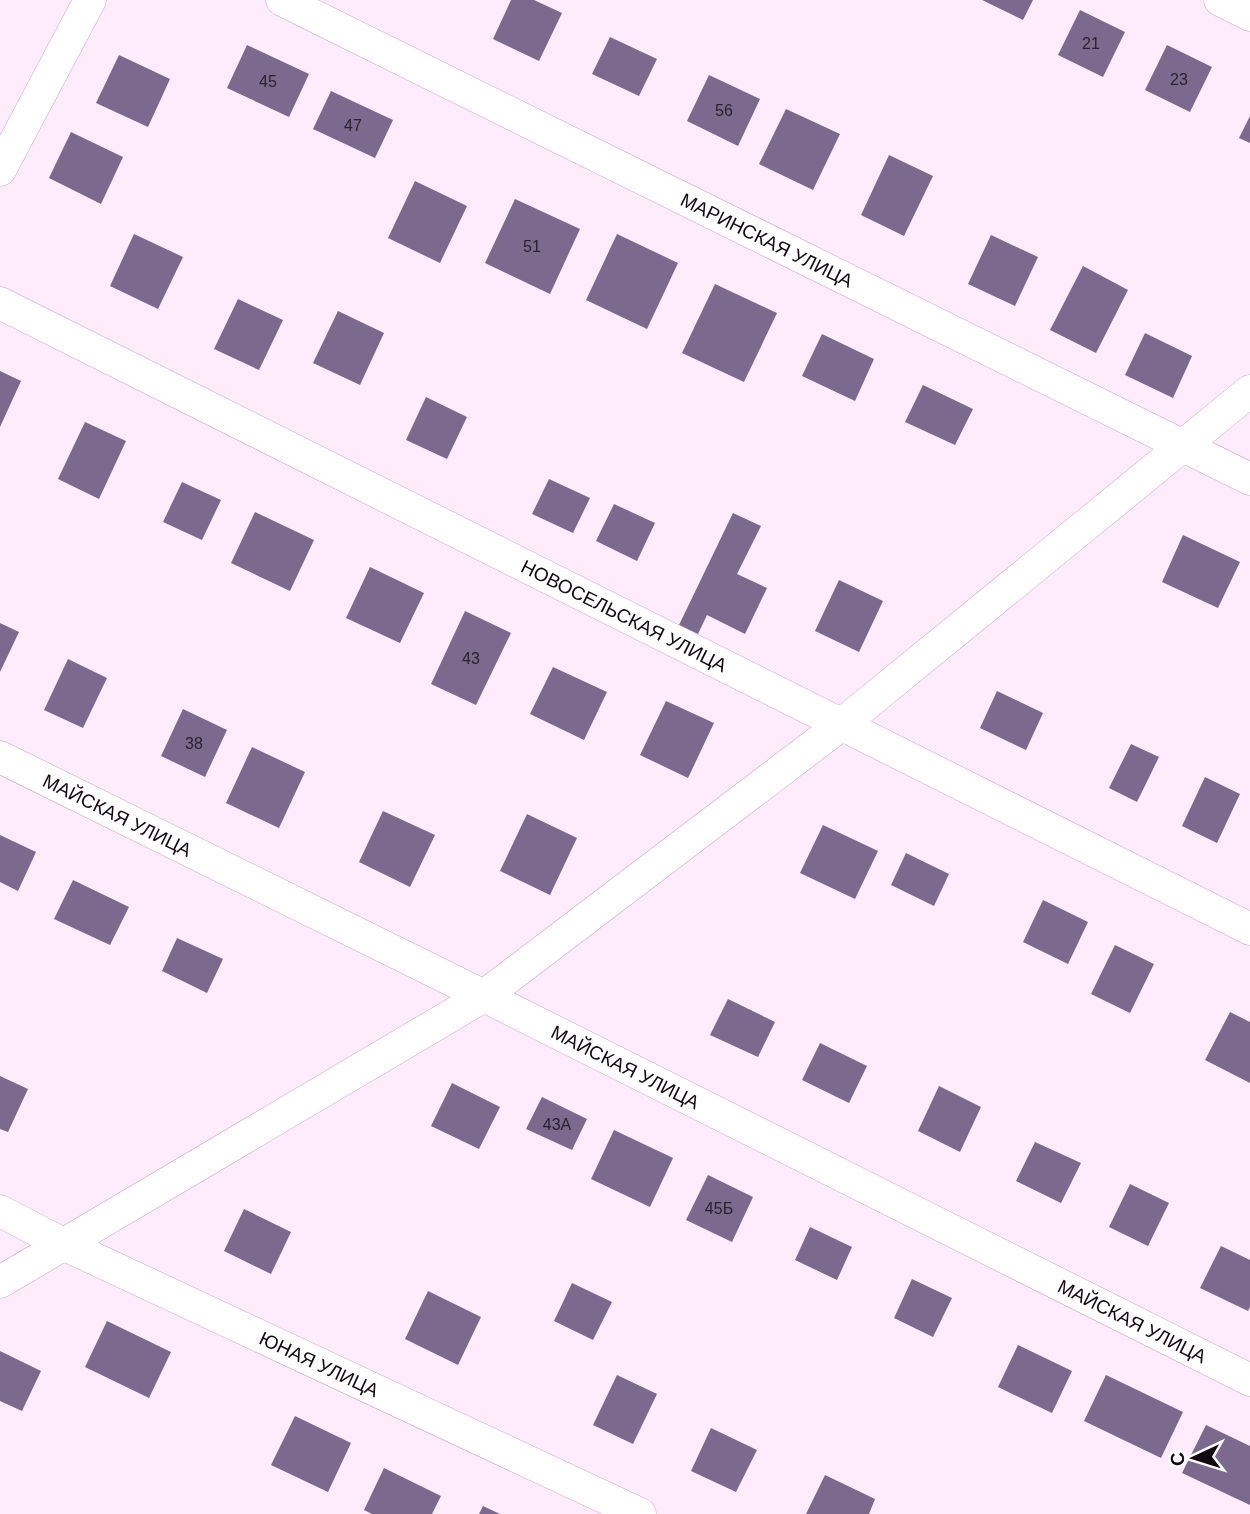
<svg xmlns="http://www.w3.org/2000/svg" width="1250" height="1514" viewBox="0 0 1250 1514" font-family="Helvetica,sans-serif">
<style>
.building{fill:#7b6a8d}
.lines{fill:none;stroke-linecap:round;stroke-linejoin:round}
.street-casing{stroke:#c7aac4;stroke-width:33}
.street{stroke:#fff;stroke-width:32}
.labels{text-anchor:middle;dominant-baseline:central;stroke-width:6;stroke-linejoin:round;paint-order:stroke}
.number-label{font-size:16px;fill:#2c2130}
.street-label{font-size:19px;fill:#120911;stroke:#fff}
</style>
<rect width="100%" height="100%" fill="#feebfc"/>
<path class="building" d="M511,0H534L562,13L539,61L493,39Z
M982,0H1033L1023,20Z
M1080,10L1125,32L1103,77L1058,55Z
M610,37L657,59L639,96L592,74Z
M247,45L309,74L289,117L227,88Z
M1167,45L1212,67L1190,112L1145,90Z
M119,55L170,79L148,127L96,103Z
M709,75L760,99L738,146L687,121Z
M331,91L393,120L375,158L313,129Z
M786,109L840,134L813,190L759,164Z
M1250,116V143L1239,138Z
M71,132L123,157L101,204L49,178Z
M889,155L933,176L904,236L861,215Z
M415,181L467,206L440,263L388,238Z
M515,199L580,229L550,294L485,263Z
M134,234L183,257L158,309L110,286Z
M617,234L678,263L647,329L586,300Z
M991,235L1038,257L1015,306L968,284Z
M1083,266L1128,290L1096,353L1050,330Z
M715,284L777,313L744,382L682,353Z
M238,299L283,320L259,370L214,349Z
M338,311L384,333L360,385L313,363Z
M1145,333L1192,356L1173,398L1125,375Z
M822,334L874,359L855,401L802,376Z
M0,371L21,381L0,427Z
M923,385L973,409L955,445L905,422Z
M426,397L467,417L447,459L406,440Z
M85,422L126,441L99,499L58,479Z
M549,479L590,498L573,533L532,514Z
M182,482L221,500L202,540L163,522Z
M614,504L655,523L637,561L596,541Z
M255,512L314,540L290,591L231,563Z
M733,513L761,526L737,574L767,588L745,634L707,615L698,634L679,625Z
M1183,535L1240,562L1218,608L1162,582Z
M370,567L424,593L400,643L346,618Z
M839,580L883,601L859,652L815,631Z
M465,611L511,633L476,705L431,684Z
M0,623L19,632L0,672Z
M68,659L107,678L83,728L44,710Z
M553,667L607,692L584,740L530,714Z
M997,691L1043,713L1026,750L980,728Z
M666,701L714,723L688,778L640,755Z
M183,709L227,730L205,777L161,756Z
M1131,744L1159,757L1137,802L1109,788Z
M252,747L305,772L279,828L226,803Z
M1205,777L1240,794L1217,843L1182,826Z
M383,811L435,835L410,887L359,862Z
M527,814L577,838L550,895L500,871Z
M823,825L878,851L855,899L800,873Z
M0,835L36,852L18,891L0,882Z
M906,853L949,874L934,906L891,885Z
M73,880L129,907L110,945L54,919Z
M1043,900L1088,922L1068,964L1023,942Z
M177,938L223,959L207,993L162,971Z
M1115,945L1154,964L1130,1013L1091,994Z
M728,999L775,1022L758,1057L710,1035Z
M1230,1012L1250,1022V1083L1205,1060Z
M820,1043L867,1066L849,1103L802,1080Z
M0,1076L28,1089L8,1132L0,1129Z
M452,1083L500,1107L479,1149L431,1126Z
M939,1086L981,1107L960,1152L918,1131Z
M542,1097L587,1119L572,1150L526,1129Z
M614,1130L673,1158L650,1207L591,1179Z
M1035,1142L1081,1163L1061,1203L1016,1181Z
M708,1175L753,1197L732,1242L686,1220Z
M1130,1184L1169,1203L1148,1246L1109,1227Z
M244,1209L291,1232L271,1274L224,1251Z
M810,1227L852,1247L837,1280L795,1260Z
M1221,1246L1250,1260V1307L1248,1311L1200,1288Z
M912,1279L952,1298L933,1337L894,1318Z
M572,1283L612,1302L593,1340L554,1321Z
M428,1291L481,1317L458,1365L405,1339Z
M107,1321L171,1352L149,1398L85,1367Z
M1018,1345L1072,1371L1052,1413L998,1387Z
M0,1351L41,1371L22,1411L0,1401Z
M617,1375L657,1394L633,1444L593,1425Z
M1106,1375L1183,1412L1161,1458L1084,1421Z
M295,1416L351,1443L328,1492L271,1465Z
M1206,1425L1250,1446V1505L1182,1473Z
M711,1428L757,1450L736,1492L691,1471Z
M384,1468L441,1496L432,1514H372L364,1510Z
M825,1475L875,1499L869,1514H806Z
M483,1506L500,1514H479Z"/>
<g class="lines">
<g class="street-casing">
<g id="street">
<path id="s1" d="M282,0L1250,479"/>
<path d="M1220,0L1250,15"/>
<path d="M0,170L90,0"/>
<path id="s2" d="M0,303L1250,929"/>
<path id="s3" d="M0,757L484,996L1250,1380"/>
<path id="s4" d="M0,1211L65,1245L640,1514"/>
<path d="M0,1282L484,996L842,724L1250,391"/>
</g>
</g>
<use href="#street" class="street"/>
</g>
<g class="labels">
<g class="number-label">
<text x="1091" y="43">21</text>
<text x="1179" y="79">23</text>
<text x="268" y="81">45</text>
<text x="724" y="110">56</text>
<text x="353" y="125">47</text>
<text x="532" y="246">51</text>
<text x="471" y="658">43</text>
<text x="194" y="743">38</text>
<text x="557" y="1124">43А</text>
<text x="719" y="1208">45Б</text>
</g>
<g class="street-label">
<text stroke="none"><textPath href="#s1" startOffset="541">МАРИНСКАЯ УЛИЦА</textPath></text>
<text stroke="none"><textPath href="#s2" startOffset="698">НОВОСЕЛЬСКАЯ УЛИЦА</textPath></text>
<text stroke="none"><textPath href="#s3" startOffset="131">МАЙСКАЯ УЛИЦА</textPath></text>
<text stroke="none"><textPath href="#s3" startOffset="698">МАЙСКАЯ УЛИЦА</textPath></text>
<text stroke="none"><textPath href="#s3" startOffset="1265">МАЙСКАЯ УЛИЦА</textPath></text>
<text stroke="none"><textPath href="#s4" startOffset="354">ЮНАЯ УЛИЦА</textPath></text>
</g>
</g>
<g transform="translate(1194 1458) rotate(266)" stroke="#ffffff" stroke-width="5" paint-order="stroke">
<path d="M0-5L12 26L0 18L-12 26Z" fill="#120911"/>
<text y="-10" font-size="19" font-weight="bold" text-anchor="middle" fill="#120911">С</text>
</g>
</svg>
